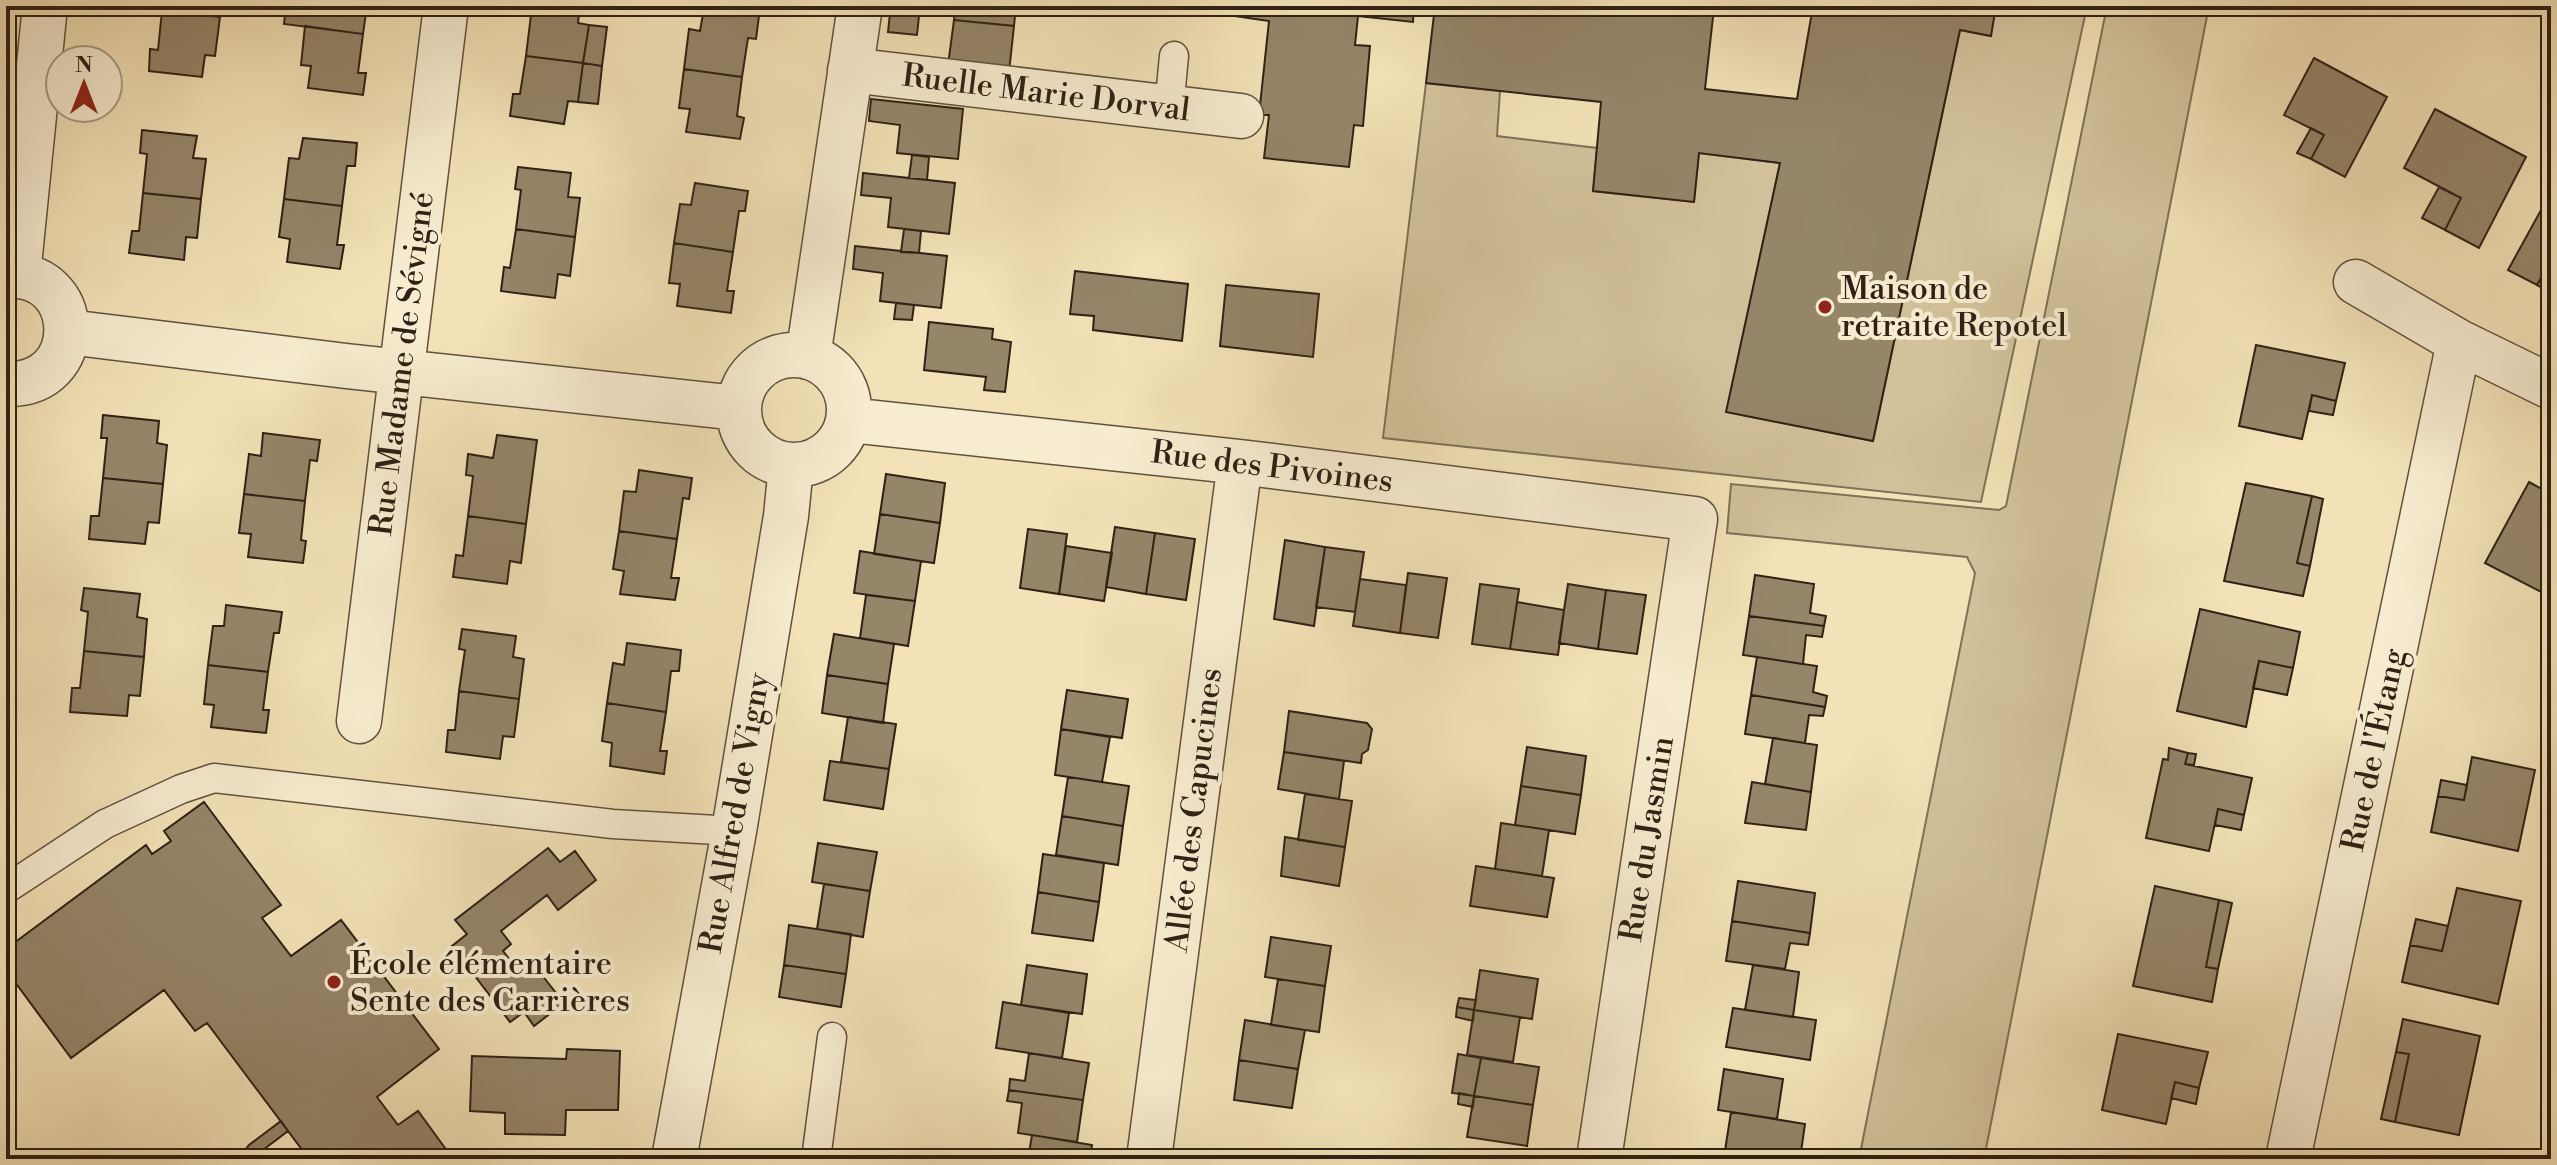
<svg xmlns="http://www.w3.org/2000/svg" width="2557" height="1165" viewBox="0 0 2557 1165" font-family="'Libre Bodoni',serif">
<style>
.green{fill:#d2c19b;stroke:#807158;stroke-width:2}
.building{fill:#958569;stroke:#2f2115;stroke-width:2}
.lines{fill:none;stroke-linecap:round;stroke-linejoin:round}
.service-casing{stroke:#60513e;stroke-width:31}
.minor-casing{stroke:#60513e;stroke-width:47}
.service{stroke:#f7ecd0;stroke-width:28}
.minor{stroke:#f7ecd0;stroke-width:44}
.poi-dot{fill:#8f2418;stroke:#f7ecd0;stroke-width:3}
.labels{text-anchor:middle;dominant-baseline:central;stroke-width:8;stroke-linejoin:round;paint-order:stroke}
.street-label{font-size:32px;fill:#2f2115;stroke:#f7ecd0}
.poi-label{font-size:32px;fill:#2f2115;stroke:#f7ecd0;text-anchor:start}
</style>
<rect width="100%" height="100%" fill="#f3e2b7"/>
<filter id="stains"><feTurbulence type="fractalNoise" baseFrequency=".0025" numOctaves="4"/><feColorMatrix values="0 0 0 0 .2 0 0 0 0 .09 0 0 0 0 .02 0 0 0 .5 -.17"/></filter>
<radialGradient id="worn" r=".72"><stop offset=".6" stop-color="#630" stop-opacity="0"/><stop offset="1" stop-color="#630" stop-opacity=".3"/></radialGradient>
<path class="green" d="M1996,6H2087L1981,502L1383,438L1426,83L1500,91L1497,136L1597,148L1593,191L1694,202L1699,153L1780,163L1727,412L1873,441L1960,30L1990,36Z
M2107,6H2209L1984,1159H1859L1975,573L1967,557L1727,533L1731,484L1999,510L2006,506Z"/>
<path class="building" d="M162,6H221L220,17L162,11Z
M286,6H367L363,34L284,24Z
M524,6H580L578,23L589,25L583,63L526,56L531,15L523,14Z
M891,6H920L919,16L890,13Z
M955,6H1016L1014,26L954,20Z
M1166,6H1414L1413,22L1358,16L1355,45L1370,46L1363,126L1354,125L1349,167L1264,158L1269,115H1259L1269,21Z
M1435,6H1694L1714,8L1705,89L1797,99L1813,6H1996L1991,36L1960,30L1873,441L1726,412L1780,163L1699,153L1694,202L1593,191L1601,102L1426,83Z
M704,8L759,16L756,39L748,38L742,77L684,69L689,29L700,31Z
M162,11L220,17L215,56L205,55L202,77L149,71L150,49L158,50Z
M890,13L919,16L917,35L888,32Z
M954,20L1014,26L1009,72L948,65Z
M589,25L607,27L602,66L583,63Z
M305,26L363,34L358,73H366L363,95L308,88L311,66L301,65Z
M526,56L583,63L578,102L568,101L564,124L510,116L513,94H520Z
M2314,58L2387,97L2345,177L2311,159L2324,135L2284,115Z
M583,63L602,66L598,104L578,102Z
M684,69L742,77L737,116L744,118L740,139L686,132L690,109L679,108Z
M871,99L963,109L958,159L897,153L900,125L869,121Z
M2435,109L2526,157L2479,248L2445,230L2461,198L2404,168Z
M2311,128L2324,135L2311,159L2297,153Z
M142,130L197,136L193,158L206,159L201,199L143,193L147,154L140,153Z
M303,138L357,143L355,166H347L342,206L284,199L289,158L299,159Z
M912,155L929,157L927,180L909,178Z
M518,167L571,173L568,197L580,198L575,237L516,229L521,190L515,189Z
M863,173L955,183L949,234L888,227L891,198L861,195Z
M695,183L748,191L745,211H739L733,252L674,243L680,204L691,205Z
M2439,187L2461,198L2445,230L2422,218Z
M143,193L201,199L197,238L186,237L184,260L129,253L132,231H139Z
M284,199L342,206L337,245H344L340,269L287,262L290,239L279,237Z
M2546,201L2551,203V278L2543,274L2537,285L2508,270Z
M516,229L575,237L570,276L558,274L555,298L501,291L504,267L510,268Z
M904,229L921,231L919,253L901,252Z
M674,243L733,252L727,291H734L731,313L677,306L680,284L669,283Z
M855,246L947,256L941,308L880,301L883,273L853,269Z
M1075,271L1188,284L1182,341L1093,330L1094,316L1070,314Z
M2543,274L2551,278V293L2537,285Z
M1226,285L1319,294L1313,357L1220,346Z
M896,303L914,305L912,320L894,319Z
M929,322L993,329L992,339L1011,342L1005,392L984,390L986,377L924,370Z
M2256,345L2345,363L2336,401L2312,395L2302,439L2239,426Z
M2312,395L2336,401L2333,415L2309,411Z
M103,415L159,421L157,443L167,445L163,484L103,478L107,438H101Z
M263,433L320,440L317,461L310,460L305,501L244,494L249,454L261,456Z
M497,435L537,440L526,524L468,516L473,476L466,475L468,454L493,458Z
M639,470L692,478L689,499L683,498L677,539L619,531L624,491L636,492Z
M886,474L945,483L940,523L880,514Z
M103,478L163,484L159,523L148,522L145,544L89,539L91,516H99Z
M2529,482L2551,494V597L2485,563Z
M2246,483L2312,496L2297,563L2310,566L2303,596L2224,581Z
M244,494L305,501L301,540L306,541L303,563L248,557L251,534L239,533Z
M2312,496L2323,499L2310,566L2297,563Z
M880,514L940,523L934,563L874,554Z
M468,516L526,524L521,563L510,561L507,584L453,577L456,555L463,556Z
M1115,527L1155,533L1146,594L1106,587Z
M1028,529L1067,534L1059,594L1020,588Z
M619,531L677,539L671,578H679L675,600L620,594L624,571L613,569Z
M1155,533L1195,539L1186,600L1146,594Z
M1285,540L1325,547L1314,626L1274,619Z
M1066,546L1112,553L1104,601L1059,594Z
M1325,547L1364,552L1355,612L1316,607Z
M860,551L921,561L915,601L854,593Z
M1408,573L1447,578L1438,638L1400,633Z
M1755,575L1814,584L1810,613L1826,616L1824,626L1749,616Z
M1360,579L1406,585L1400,633L1353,626Z
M1480,584L1519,589L1510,649L1472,644Z
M1568,584L1606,590L1598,649L1559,643Z
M84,588L140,594L137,617L147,619L144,657L84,651L88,612L81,610Z
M1606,590L1646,595L1637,654L1598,649Z
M866,595L915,601L908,646L860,638Z
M1517,602L1564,610L1558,655L1510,649Z
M226,605L282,612L279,633H274L268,672L208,665L213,626H224Z
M2200,609L2300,632L2293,668L2259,661L2246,727L2177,711Z
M1749,616L1824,626L1822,637L1806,635L1803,664L1743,655Z
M462,629L516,636L513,657L524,659L519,699L459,691L465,650L459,649Z
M834,634L894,644L888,684L827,675Z
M627,643L681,650L679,671H671L666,712L607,703L613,663L624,665Z
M84,651L144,657L140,696L129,695L127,716L70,712L72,688H80Z
M1757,657L1817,666L1813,692L1827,696L1825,707L1751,695Z
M2259,661L2293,668L2287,695L2253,688Z
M208,665L268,672L263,710H269L266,733L211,727L214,705L204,704Z
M827,675L888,684L883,723L822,713Z
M1067,690L1128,699L1122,738L1061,729Z
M459,691L519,699L514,737L503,736L500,759L446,752L448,730H455Z
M1751,695L1825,707L1823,716L1809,715L1805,743L1745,734Z
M607,703L666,712L660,751H667L664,774L610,766L612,743L602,741Z
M1289,711L1367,723L1372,729L1368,750L1362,754L1361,763L1284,752Z
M848,717L896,724L889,769L841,762Z
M1061,729L1110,737L1102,782L1055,775Z
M1773,738L1817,745L1811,792L1765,784Z
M1527,747L1586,756L1581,795L1521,786Z
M2169,748L2188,753L2185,764L2252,778L2244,815L2218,809L2209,851L2146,838L2163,759L2168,760Z
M1284,752L1344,761L1339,799L1278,789Z
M2188,753L2196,754L2194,765L2185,764Z
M2472,757L2535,770L2518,851L2431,832L2438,796L2464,800Z
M830,761L889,769L883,809L824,800Z
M1068,777L1129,786L1123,826L1062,816Z
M2441,780L2467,785L2464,800L2438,796Z
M1752,782L1811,792L1806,830L1745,823Z
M1521,786L1581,795L1575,834L1515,825Z
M1305,794L1352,801L1345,847L1298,840Z
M204,802L281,905L262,918L291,956L341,920L439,1049L377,1097L398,1125L418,1111L453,1159H309L207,1023L195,1031L164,990L71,1058L6,970V949L146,845L152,854L171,841L164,831Z
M2218,809L2244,815L2241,830L2215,825Z
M1062,816L1123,826L1118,865L1056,855Z
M1501,823L1549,830L1542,876L1495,869Z
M1285,837L1345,847L1339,886L1281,876Z
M818,843L877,852L870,891L812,882Z
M548,848L560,862L575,851L596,880L558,910L547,895L501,931L511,944L503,951L521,974L534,965L564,1003L534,1026L524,1012L510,1022L452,946L467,934L455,920Z
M1043,854L1104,863L1099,902L1038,892Z
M1476,866L1554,878L1547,917L1470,906Z
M1738,881L1815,893L1810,933L1732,921Z
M824,884L870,891L863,937L817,929Z
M2155,886L2219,900L2206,967L2218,969L2212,1002L2133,986Z
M2457,888L2521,901L2498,1004L2402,982L2410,945L2442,951Z
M1038,892L1099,902L1093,941L1032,933Z
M2219,900L2232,903L2218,969L2206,967Z
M2416,919L2448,926L2442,951L2410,945Z
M1732,921L1810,933L1808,945L1790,943L1785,969L1726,961Z
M789,925L851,934L846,974L784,965Z
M1271,937L1331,946L1325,986L1265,977Z
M784,965L846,974L841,1007L779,997Z
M1027,965L1087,974L1082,1014L1021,1005Z
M1753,965L1799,972L1793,1017L1745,1010Z
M1480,970L1538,979L1532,1019L1474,1010Z
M1278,979L1325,986L1319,1032L1271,1025Z
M1459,998L1476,1000L1474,1010L1457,1007Z
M1003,1002L1069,1013L1062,1058L996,1048Z
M1457,1007L1474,1010L1473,1021L1456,1017Z
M1733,1008L1816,1020L1810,1060L1726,1047Z
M1474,1010L1520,1017L1513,1062L1467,1055Z
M2403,1019L2480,1036L2459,1135L2395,1122L2409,1054L2396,1052Z
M1245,1020L1305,1030L1298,1069L1239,1060Z
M2118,1034L2208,1052L2199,1088L2175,1082L2166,1124L2102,1110Z
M567,1049L620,1051L618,1110H566L565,1135L505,1134V1113L470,1111L472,1056L566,1059Z
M2396,1052L2409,1054L2395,1122L2381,1119Z
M1029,1053L1089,1063L1083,1100L1009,1090L1010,1079L1025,1081Z
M1458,1054L1481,1058L1474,1096L1452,1093Z
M1481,1058L1539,1067L1533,1105L1474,1096Z
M1239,1060L1298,1069L1292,1108L1234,1100Z
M1724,1069L1783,1079L1777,1119L1718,1110Z
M2175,1082L2199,1088L2196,1104L2171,1098Z
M1009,1090L1083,1100L1077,1142L1018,1133L1022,1103L1007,1101Z
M1459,1093L1474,1096L1473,1107L1458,1104Z
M1474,1096L1533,1105L1527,1146L1467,1137Z
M1731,1112L1805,1124L1800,1159L1724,1157Z
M281,1121L288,1131L259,1153L263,1159H238L249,1145Z
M1032,1135L1092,1145L1090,1159H1028Z
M1697,1153L1724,1157L1739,1159H1696Z"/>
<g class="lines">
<g class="service-casing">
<path id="service" d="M1169,108L1174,56
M6,889L105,824L181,789L214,778L613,824L734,831
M816,1159L832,1037"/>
</g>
<g class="minor-casing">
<path id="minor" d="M850,70L1241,116
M18,275L45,6
M6,276C84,269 89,387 6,384
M2356,282L2459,342L2551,387
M68,332L346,366L738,408
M739 410a55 55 0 1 1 110 0a55 55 0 1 1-110 0Z
M808,357L860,6
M849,420L1240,462L1695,519L1599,1159
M359,721L446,6
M674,1159L734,831L786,516L791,466
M1149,1159L1240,462
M2288,1159L2459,342"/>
</g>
<use href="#service" class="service"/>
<use href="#minor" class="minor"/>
</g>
<g class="poi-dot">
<circle cx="1825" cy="307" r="8"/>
<circle cx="334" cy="982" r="8"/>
</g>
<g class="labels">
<g class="street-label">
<text transform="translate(1046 93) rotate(7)">Ruelle Marie Dorval</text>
<text transform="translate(402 364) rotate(-83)">Rue Madame de Sévigné</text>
<text transform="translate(1272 467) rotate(7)">Rue des Pivoines</text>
<text transform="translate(2374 750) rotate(-78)">Rue de l'Étang</text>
<text transform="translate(1194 810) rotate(-83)">Allée des Capucines</text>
<text transform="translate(735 813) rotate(-80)">Rue Alfred de Vigny</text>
<text transform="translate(1647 839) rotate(-81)">Rue du Jasmin</text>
</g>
<g class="poi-label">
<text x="1841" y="289">Maison de<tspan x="1841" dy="37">retraite Repotel</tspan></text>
<text x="350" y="964">École élémentaire<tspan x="350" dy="37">Sente des Carrières</tspan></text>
</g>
</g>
<rect width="2557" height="1165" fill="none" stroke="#f3e2b7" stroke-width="32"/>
<rect x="8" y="8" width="2541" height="1149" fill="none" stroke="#2f2115" stroke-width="4"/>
<rect x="16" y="16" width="2525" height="1133" fill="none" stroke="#2f2115" stroke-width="2"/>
<g transform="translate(84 84)"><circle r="38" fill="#f7ecd0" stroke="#a79b85" stroke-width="2"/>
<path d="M0-6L14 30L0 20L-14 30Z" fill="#8f2418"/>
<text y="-12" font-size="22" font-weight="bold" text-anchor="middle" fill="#2f2115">N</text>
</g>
<rect width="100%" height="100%" filter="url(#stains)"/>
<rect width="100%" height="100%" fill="url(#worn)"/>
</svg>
